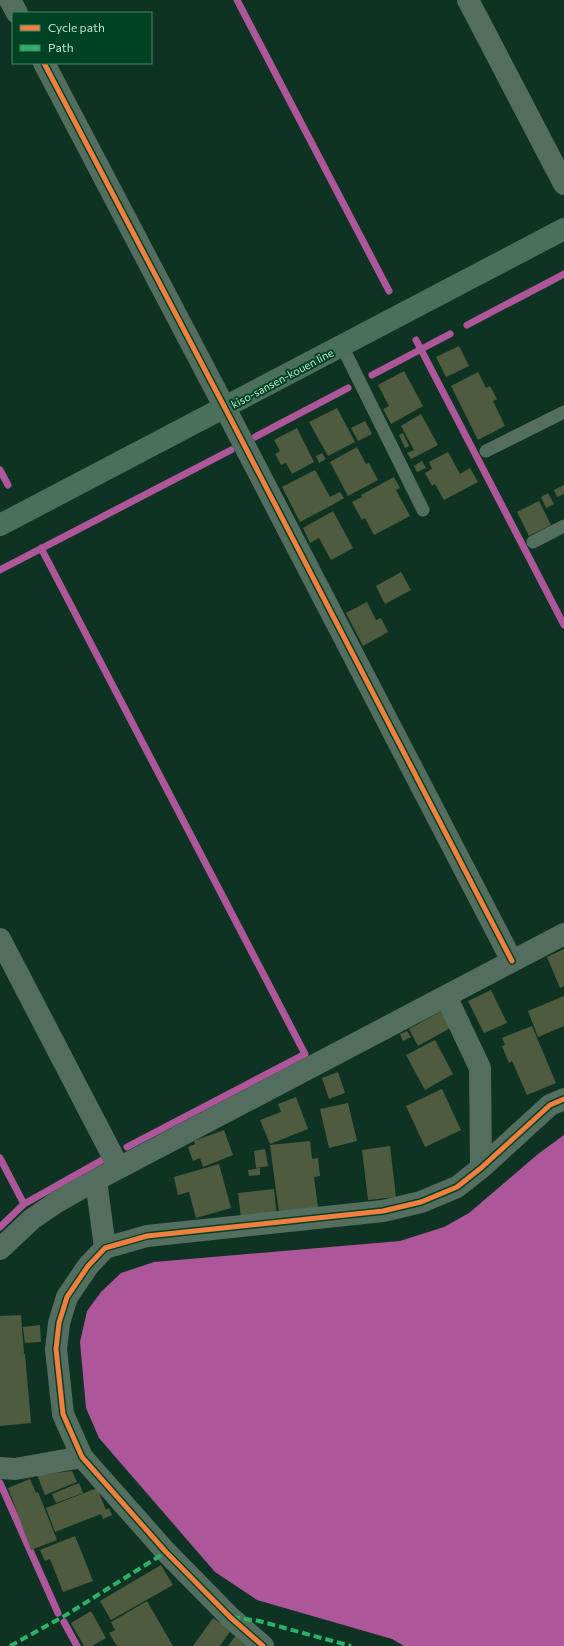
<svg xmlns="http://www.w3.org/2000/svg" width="564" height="1646" viewBox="0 0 564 1646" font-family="Commissioner,sans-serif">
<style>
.water{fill:#ad569a}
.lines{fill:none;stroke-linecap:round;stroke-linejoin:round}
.stream{stroke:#ad569a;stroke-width:7}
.building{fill:#4f5b3e}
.service{stroke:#536e5f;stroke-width:13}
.minor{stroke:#536e5f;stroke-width:22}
.secondary{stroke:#4c6e5d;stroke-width:22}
.quiet{stroke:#2db169;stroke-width:4;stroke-dasharray:8 4;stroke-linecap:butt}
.cycleway-casing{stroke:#004224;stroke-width:8}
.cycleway{stroke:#f27e40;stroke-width:5}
.labels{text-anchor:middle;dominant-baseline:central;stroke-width:4;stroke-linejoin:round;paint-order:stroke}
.street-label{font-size:11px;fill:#bfe4cc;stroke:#004224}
</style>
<rect width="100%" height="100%" fill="#0f3323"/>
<path class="water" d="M564,1135V1646H404L392,1639L257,1600L215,1572L99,1438L86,1408L80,1342L87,1311L101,1292L121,1273L154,1262L400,1241L444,1227L469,1213L538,1154Z"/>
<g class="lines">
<path class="stream" d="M237,0L389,291
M467,325L564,274
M416,340L564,625
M372,375L450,334
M255,437L348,388
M0,470L8,485
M41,548L305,1054L127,1147
M0,570L231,450
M0,1158L24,1204
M0,1227L24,1204L104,1159
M0,1483L58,1613
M64,1622L77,1646"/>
</g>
<path class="building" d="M459,346L469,366L446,377L436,357Z
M404,371L423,406L391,424L383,409L389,406L378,385Z
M478,372L486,388L490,386L497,399L493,401L505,426L478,440L451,386Z
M337,408L355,442L328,456L309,422Z
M421,414L438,445L411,459L407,453L414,450L401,426Z
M365,421L372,434L358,441L351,428Z
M297,428L314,462L292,474L286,463L281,465L275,454L280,451L274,440Z
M403,433L409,446L405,448L399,435Z
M357,447L366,464L369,463L378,480L348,496L330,462Z
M448,452L460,474L470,468L478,482L444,500L435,484L432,486L425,473L432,469L429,462Z
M322,453L326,459L319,463L316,456Z
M422,461L426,468L417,472L414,466Z
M315,470L334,504L300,522L282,487Z
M394,477L400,488L396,490L410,516L374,535L365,518L362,520L352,502L362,497L361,495Z
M564,485V494L557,497L554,490Z
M340,492L344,498L334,504L330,497Z
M548,493L554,504L546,508L541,497Z
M539,501L551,525L529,536L517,512Z
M333,511L353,548L331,560L319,538L310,543L303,528Z
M401,572L411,590L385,604L376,586Z
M367,602L376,620L381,618L388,632L363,646L346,613Z
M564,949V986L560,988L547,957Z
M491,990L507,1023L484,1033L468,1001Z
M564,996V1026L538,1037L528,1011Z
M445,1009L454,1026L418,1046L409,1029Z
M532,1026L556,1083L527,1095L512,1061L509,1063L502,1046L505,1045L502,1038Z
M407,1031L411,1037L403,1041L400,1034Z
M435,1040L453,1074L425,1090L406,1055Z
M338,1072L345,1093L329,1099L322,1078Z
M442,1089L461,1130L425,1147L406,1106Z
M296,1097L308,1129L270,1144L260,1120L281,1112L278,1104Z
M348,1103L357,1141L329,1148L320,1109Z
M224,1130L233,1155L203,1167L200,1158L193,1161L188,1147L195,1144L194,1141Z
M310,1141L312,1159L318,1158L320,1176L314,1177L318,1208L279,1213L270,1145Z
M390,1146L396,1197L368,1200L362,1150Z
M265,1149L268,1166L256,1168L254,1151Z
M219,1164L231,1208L196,1218L189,1192L178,1195L174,1177Z
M260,1168V1175L249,1176L248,1170Z
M274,1189L277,1217L241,1218L238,1193Z
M21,1315L24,1354L16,1355L25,1354L31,1423L0,1426V1316Z
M40,1325L41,1342L25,1343L23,1327Z
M72,1471L77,1482L45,1495L37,1475Z
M30,1479L36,1493L38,1492L57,1540L31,1550L8,1488Z
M79,1483L83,1493L56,1503L52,1494Z
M97,1488L106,1510L109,1508L112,1515L103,1519L101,1514L55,1532L46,1508Z
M75,1536L93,1581L63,1592L50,1559L45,1561L40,1550Z
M161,1565L173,1585L111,1620L100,1601Z
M147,1601L173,1646H117L109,1633L115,1630L111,1622Z
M91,1611L106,1638L92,1646H84L71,1623Z
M213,1618L231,1630L220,1646H193Z
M236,1635L251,1646H228Z"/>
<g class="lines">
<path class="service" d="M342,346L423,510
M486,451L564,412
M533,542L564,526"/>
<path class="minor" d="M10,0L17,13
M468,0L564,184
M44,63L225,408L512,961
M0,939L119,1168
M446,996L480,1068L481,1168
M96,1180L105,1248
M0,1249L32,1219L57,1202L96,1180L564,934
M0,1468L15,1469L82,1457
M263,1646L230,1617L166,1552L82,1457L63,1414L56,1349L59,1323L67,1297L88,1266L105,1248L147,1236L383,1211L421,1202L457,1187L481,1168L550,1105L564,1099"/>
<path class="secondary" d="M0,525L564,229"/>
<path class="quiet" d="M232,1617L259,1621L351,1646
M10,1646L66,1615L166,1552"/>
<g class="cycleway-casing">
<path id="cycleway" d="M44,63L225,408L512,961
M263,1646L230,1617L166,1552L82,1457L63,1414L56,1349L59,1323L67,1297L88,1266L105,1248L147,1236L383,1211L421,1202L457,1187L481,1168L550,1105L564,1099"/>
</g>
<use href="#cycleway" class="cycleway"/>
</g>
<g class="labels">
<g class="street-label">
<text transform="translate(282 378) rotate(-28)">kiso-sansen-kouen line</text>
</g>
</g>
<rect x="12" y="12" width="140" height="52" fill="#004224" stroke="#4c8367"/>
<rect x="20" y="25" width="20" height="6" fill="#f27e40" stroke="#4c8367"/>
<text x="48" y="32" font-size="12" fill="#bfe4cc">Cycle path</text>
<rect x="20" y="45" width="20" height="6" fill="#2db169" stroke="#4c8367"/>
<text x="48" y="52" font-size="12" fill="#bfe4cc">Path</text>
</svg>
